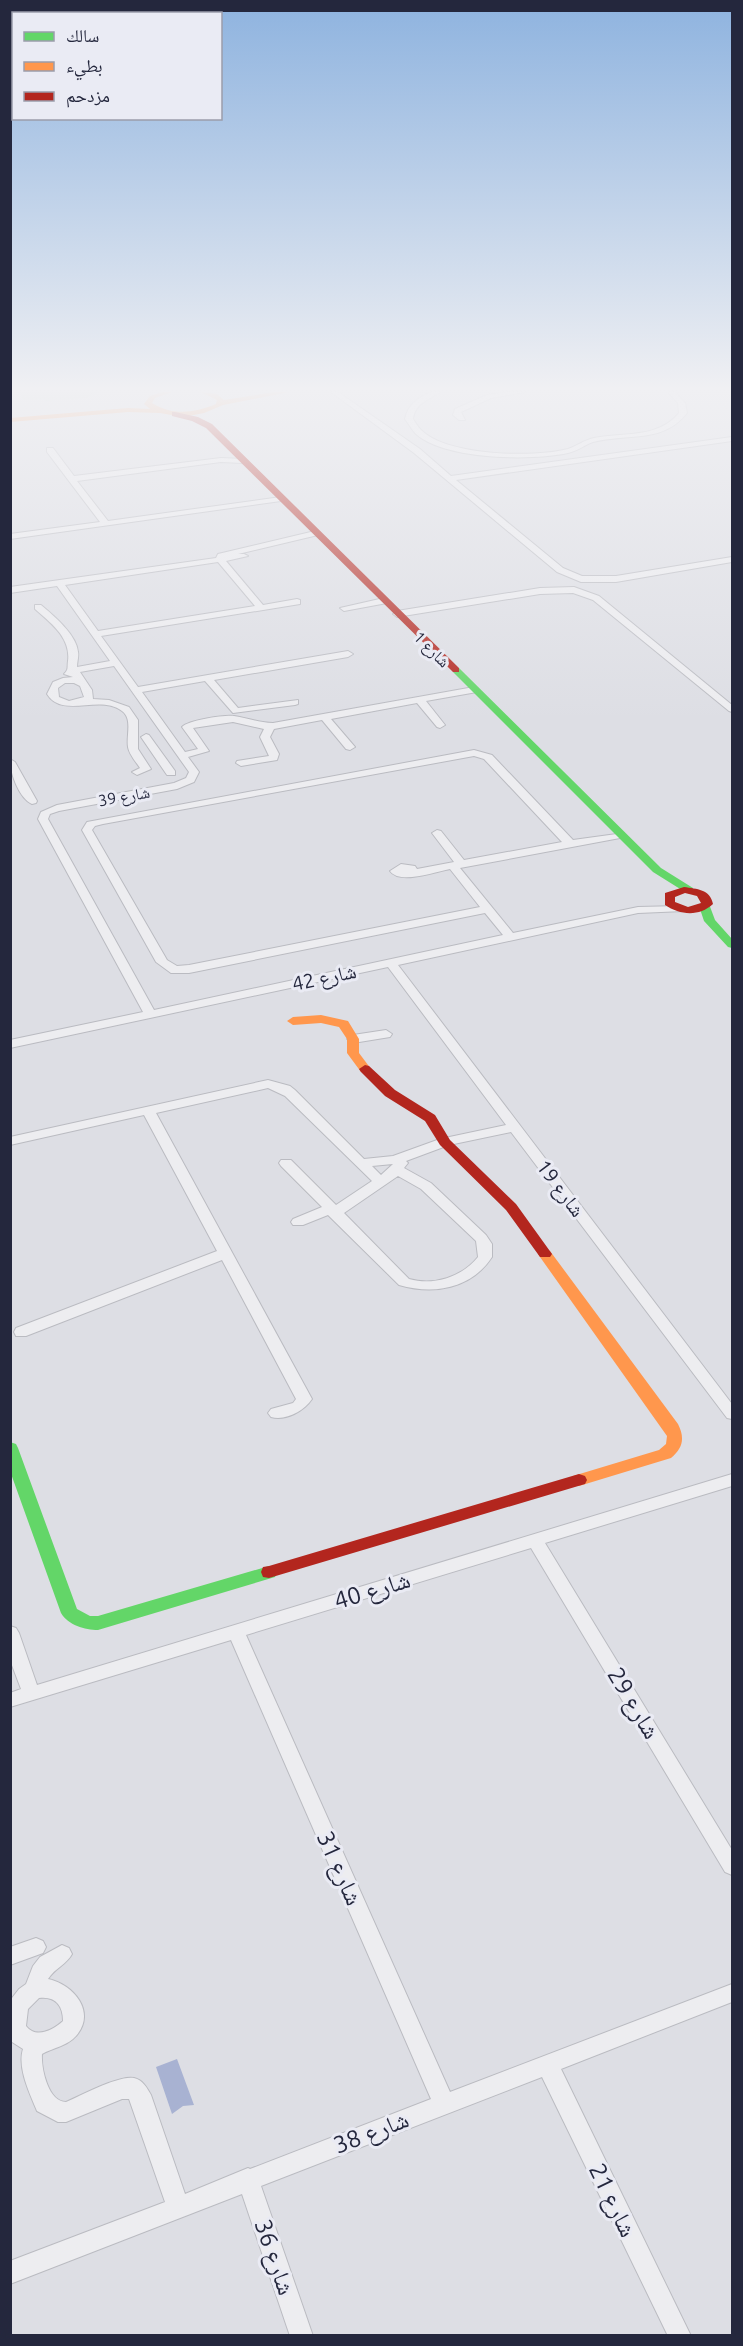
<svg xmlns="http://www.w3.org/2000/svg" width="743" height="2346" viewBox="0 0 743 2346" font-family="Ubuntu,'Noto Naskh Arabic',sans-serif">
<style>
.green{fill:#cad7cd}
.water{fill:#a8b2d2}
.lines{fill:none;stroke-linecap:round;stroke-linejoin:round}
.street-casing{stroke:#babbc1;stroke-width:2}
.street{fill:#ededf0;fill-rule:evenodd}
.fast{fill:#63d668;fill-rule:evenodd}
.slow{fill:#ff974d;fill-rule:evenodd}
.jam{fill:#b3261e;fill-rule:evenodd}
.labels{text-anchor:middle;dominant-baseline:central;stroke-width:6;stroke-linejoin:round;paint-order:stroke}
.far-street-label{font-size:16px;fill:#24273d;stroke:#eaebf4}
.street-label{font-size:20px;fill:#24273d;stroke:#eaebf4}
.near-street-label{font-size:24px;fill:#24273d;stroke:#eaebf4}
</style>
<rect width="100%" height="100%" fill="#dddee4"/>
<path class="green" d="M19,392H98L87,398L45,401V399L23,400Z"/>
<path class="water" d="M177,2059L194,2105L183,2106L172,2114L156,2067Z"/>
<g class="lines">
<g class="street-casing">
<path id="street" d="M331,392H338L420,449L451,476L732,437V441L456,480L563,568L582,576H616L732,557V562L616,582H581L557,572L414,453Z
M431,392H440C429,400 415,403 413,419C415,422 418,427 421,430C447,456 534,458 568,449C577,446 584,440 594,438C623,432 658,439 679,413L678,403L668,392H675L685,403L687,413C663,444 627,433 593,442C584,445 578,451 568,453C532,461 445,460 416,434C412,430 409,424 405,419C408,404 418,398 431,392Z
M507,392H525L491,398L461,412L465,420H459L453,415L455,409L487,395Z
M47,448H53L74,476L221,458L243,459L247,461L243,463L221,462L77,481L108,521L281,497L285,499L281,501L10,539V534L100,522L47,452Z
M315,531L319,533L318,535L238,554H244L248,556L226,561L263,605L297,599L300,600V604L101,636L138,687L348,651L353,654L348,657L214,680L238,708L298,700V704L295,705L233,713L205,681L142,692L185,752L198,749L182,727C189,720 224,715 234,716C248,718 259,723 273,723L474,687L479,690L477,692L426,701L445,725L440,728L437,727L417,703L331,719L355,747L350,750L346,749L322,720L274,729L270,737L279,754L277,760L241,766L236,763L237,761L269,756L260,737L264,729L233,722L193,728L209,751L188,757L199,772L194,782L177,789L59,811L50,814L48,819L154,1010L503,935L485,913L189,973H171L156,962L82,830L87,822L474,750L492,755L573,840L624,833V837L620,838L460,868L513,933L638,907L680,906L686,909L684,911L638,913L398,965L732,1404V1419L727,1418L511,1132L449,1145L406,1161L408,1163L404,1168L431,1183L486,1235L492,1244V1257C471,1289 434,1295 399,1285L328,1215L303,1225H293L291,1222L293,1219L322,1207L281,1166L279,1163L281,1160H291L336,1205L372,1181L285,1096L268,1088L156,1113L312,1399C304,1411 286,1421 271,1417L268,1413L271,1409L293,1403L296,1399L222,1260L26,1336H16L14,1332L16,1328L217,1251L144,1115L10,1145V1137L268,1080L290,1086L295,1090L364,1159L393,1156L440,1139L506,1125L388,967L10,1048V1040L143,1012L38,819L41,812L57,805L174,783L186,778L189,772L114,666L80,672L92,690L93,699L109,700L129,707L138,720V749L151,769L137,775L132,772L140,768C136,762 129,754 128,747C126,736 133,719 122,711C100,694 62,719 47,694L53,682L63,678L73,677L64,674C69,669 67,668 68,661C71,638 51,623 35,609V605H41C53,615 77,635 78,652C79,656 77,662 77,667L110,661L57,586L10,593V587L216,558L218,554ZM218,562L255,606L98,631L65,585ZM65,683H74L80,686L84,697L69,701L59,697L58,688ZM474,756L484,759L562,842L464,860L441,831L437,830L432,833L454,862L417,869L415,866L401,864L390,871C400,885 434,872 450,869L480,907L189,965L177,966L167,960L92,830L95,826L103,824ZM393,1164L381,1175L372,1166ZM398,1176L421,1189L476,1241L478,1257C462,1277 434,1286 409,1279L344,1213Z
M540,588L574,587L599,596L732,705V712L729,711L593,600L573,593L540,594L397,617L393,614L397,611Z
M384,598L388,601L387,603L344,611L340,608Z
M146,734L149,735L175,771V775H167L141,737Z
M10,759L15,762L37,801L36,803L32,804C19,798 10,773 10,759Z
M386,1030L392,1034L390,1037L353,1043L347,1039L353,1035Z
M732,1474V1486L545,1543L732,1850V1875L725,1872L531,1548L246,1635L450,2092L732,1984V2002L561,2069L691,2336H668L542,2077L261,2186L313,2336H290L242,2194L10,2284V2261L165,2202L129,2099H122L66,2122H58L37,2111C30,2094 17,2068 23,2049L12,2042L10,2038V2002L12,1998L19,1989L26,1984L33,1966L40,1957L62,1945L69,1948L72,1954C67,1964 55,1968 48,1979C73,1984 97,2012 76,2036C69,2045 53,2048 42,2054C41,2068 48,2102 66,2102C82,2095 119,2075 134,2078C143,2080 147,2088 151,2095L185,2194L248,2168L250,2169L431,2099L231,1640L10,1707V1693L21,1689L10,1660V1626L16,1628L19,1633L37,1685ZM39,1998C55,1996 63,2005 63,2021C53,2030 36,2039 26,2026L28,2009Z
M36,1938L43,1941L46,1947L43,1953L10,1965V1947Z"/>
</g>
<use href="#street" class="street"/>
<path class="fast" d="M453,668H459L661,868L693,888V892H685L653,872L453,672Z
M705,903L709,904L715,920L732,939V948L728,947L704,921L699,906Z
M10,1442L16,1444L18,1448L77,1609L90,1616H98L269,1566L275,1567L277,1572L275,1577L98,1630C85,1630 68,1625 61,1613L10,1471Z"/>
<path class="slow" d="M162,392H172L155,398L152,403C173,416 194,413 216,404L217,400L201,392L217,394L224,400L275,392H289L223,405L204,413L183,417L160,413L128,412L10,422V418L128,408L150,409L144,404L150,396Z
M321,1015L348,1021L359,1039V1053L371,1069L369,1072H361L347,1053V1039L339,1027L321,1023L293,1025L287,1021L293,1017Z
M545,1249L550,1251L678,1424C685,1438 683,1448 671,1458L579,1486L573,1484L571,1480L573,1476L659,1450L666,1444L667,1436L540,1257L538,1254Z"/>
<path class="jam" d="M175,412L198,417L212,424L459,668V672H453L206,428L192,421L172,416V412Z
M684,887C697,889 710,889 713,904C699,917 680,915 665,905V893ZM685,893L697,896L701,903L688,907L675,902V897Z
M365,1065L369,1066L395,1090L435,1115L450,1140L516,1204L552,1254L550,1257H540L506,1210L440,1145L425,1121L385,1096L361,1072L359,1069Z
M579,1474L585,1476L587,1480L585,1484L269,1578L263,1577L261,1572L263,1567L269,1566Z"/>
</g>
<linearGradient id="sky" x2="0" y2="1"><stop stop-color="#8eb3df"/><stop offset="0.54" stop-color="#f0f0f3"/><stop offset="1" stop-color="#f0f0f3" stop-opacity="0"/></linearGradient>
<rect width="743" height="720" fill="url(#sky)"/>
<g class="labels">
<g class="far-street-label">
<text transform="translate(432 649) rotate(45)">شارع 1</text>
<text transform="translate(124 796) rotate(-10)">شارع 39</text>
</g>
<g class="street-label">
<text transform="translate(324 977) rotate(-12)">شارع 42</text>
<text transform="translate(561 1188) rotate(53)">شارع 19</text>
</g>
<g class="near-street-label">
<text transform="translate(372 1590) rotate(-17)">شارع 40</text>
<text transform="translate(634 1703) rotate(59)">شارع 29</text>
<text transform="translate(340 1868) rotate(66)">شارع 31</text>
<text transform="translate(371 2132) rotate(-21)">شارع 38</text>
<text transform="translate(613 2200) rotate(64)">شارع 21</text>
<text transform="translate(275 2257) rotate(71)">شارع 36</text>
</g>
</g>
<rect width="743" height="2346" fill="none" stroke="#24273d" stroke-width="24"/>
<rect x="12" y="12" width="210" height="108" fill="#eaebf4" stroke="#9b9dab" stroke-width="1.5"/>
<rect x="24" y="32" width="30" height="9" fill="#63d668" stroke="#9b9dab" stroke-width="1.5"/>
<text x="66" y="42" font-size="18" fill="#24273d">سالك</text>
<rect x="24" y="62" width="30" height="9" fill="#ff974d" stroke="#9b9dab" stroke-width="1.5"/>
<text x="66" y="72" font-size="18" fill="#24273d">بطيء</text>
<rect x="24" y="92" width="30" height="9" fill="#b3261e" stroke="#9b9dab" stroke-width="1.5"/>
<text x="66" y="102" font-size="18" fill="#24273d">مزدحم</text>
</svg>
